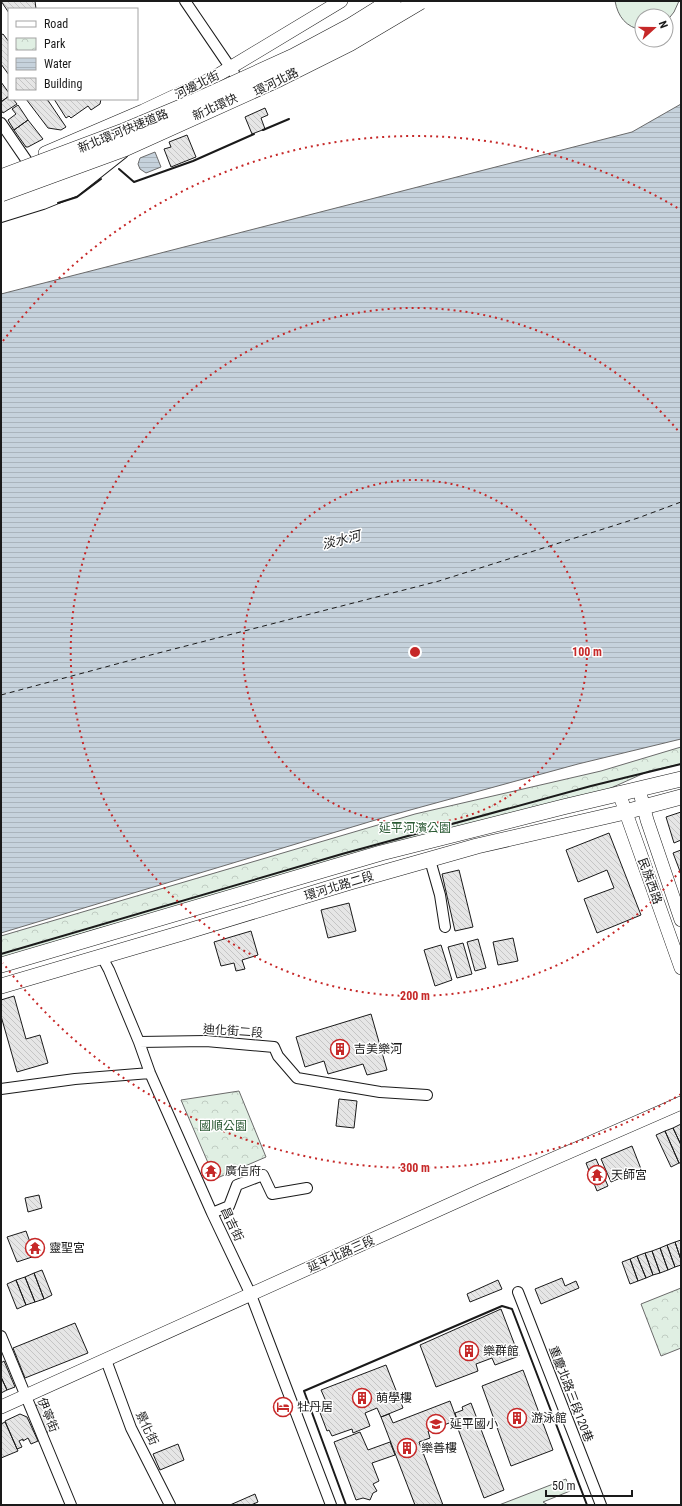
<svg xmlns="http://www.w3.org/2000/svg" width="682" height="1506" viewBox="0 0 682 1506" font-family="'Roboto Condensed','Noto Sans TC',sans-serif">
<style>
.park{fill:url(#park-crowns);stroke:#6a6a6a}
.pitch{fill:#e0efe3;stroke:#6a6a6a}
.water{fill:url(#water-rules);stroke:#6a6a6a}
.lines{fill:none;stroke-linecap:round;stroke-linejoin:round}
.ferry{stroke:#1a1a1a;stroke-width:1;stroke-dasharray:5 4;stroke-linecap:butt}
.building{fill:url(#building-back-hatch);stroke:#1a1a1a}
.minor-casing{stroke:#1a1a1a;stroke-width:12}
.tertiary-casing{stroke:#1a1a1a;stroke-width:14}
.secondary-casing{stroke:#1a1a1a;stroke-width:16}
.primary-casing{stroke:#1a1a1a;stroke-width:18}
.minor{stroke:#fff;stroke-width:10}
.tertiary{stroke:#fff;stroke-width:13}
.secondary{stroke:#fff;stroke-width:15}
.primary{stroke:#fff;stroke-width:16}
.trunk-bridge-casing{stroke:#1a1a1a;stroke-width:18;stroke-linecap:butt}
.trunk-bridge{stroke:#fff;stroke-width:17}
.wall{stroke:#1a1a1a;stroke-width:2}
.ring{fill:none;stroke:#c62828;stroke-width:2;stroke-dasharray:2 4}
.labels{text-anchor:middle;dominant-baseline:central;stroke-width:3;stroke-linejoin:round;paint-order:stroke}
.street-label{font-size:12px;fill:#1a1a1a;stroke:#fff}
.park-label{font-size:12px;fill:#2b5a34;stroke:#fff}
.poi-label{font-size:12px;fill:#1a1a1a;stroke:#fff;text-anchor:start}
.water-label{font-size:13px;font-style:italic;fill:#1a1a1a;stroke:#fff}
.centre{fill:#c62828;stroke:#fff;stroke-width:2}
.ring-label{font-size:12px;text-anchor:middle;font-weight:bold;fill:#c62828;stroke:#fff;stroke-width:3;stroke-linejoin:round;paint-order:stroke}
</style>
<defs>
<pattern id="park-crowns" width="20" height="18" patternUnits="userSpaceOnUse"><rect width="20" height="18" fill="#e0efe3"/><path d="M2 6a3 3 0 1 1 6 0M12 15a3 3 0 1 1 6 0" fill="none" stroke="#c0ccc2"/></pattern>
<pattern id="water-rules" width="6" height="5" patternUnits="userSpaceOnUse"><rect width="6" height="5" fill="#c6d2dc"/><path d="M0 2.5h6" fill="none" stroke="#aab4bc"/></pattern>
<pattern id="building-back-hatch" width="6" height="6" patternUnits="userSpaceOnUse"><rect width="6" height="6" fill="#e6e6e6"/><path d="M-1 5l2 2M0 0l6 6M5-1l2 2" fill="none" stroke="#c5c5c5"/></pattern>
</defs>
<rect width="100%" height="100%" fill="#fff"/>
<path class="park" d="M681,747V764L649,771L602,792L93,930L1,959V936L415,814L601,771Z
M239,1091L266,1157L215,1179L181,1100Z
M681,1288V1348L661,1356L641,1304Z"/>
<path class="pitch" d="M615,1H679L674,12L666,22V16H642V30C626,27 618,17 615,1Z
M566,1479L570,1491L543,1502L548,1505H499Z"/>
<path class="water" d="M681,104V739L578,764L392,815L1,933V294L632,132Z
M155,152L161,167L146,173L140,169L138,164L140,158Z"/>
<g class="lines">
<path class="ferry" d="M1,695L139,658L439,581L638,518L681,502"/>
</g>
<path class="building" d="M1,1H35L36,9H9V13Z
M3,34L9,42V75L1,64V35Z
M1,82L9,93V96L1,102Z
M9,96V99H13L17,104L3,113L1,110V102Z
M26,99H47L66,127L61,130L48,128Z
M54,99H101L100,104L91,110L88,106L71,118L69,116L66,118Z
M18,105L28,120L14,130L8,120L16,114L12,109Z
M265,108L268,115L261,118L265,129L252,134L245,117Z
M28,120L43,139L28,147H26L14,130Z
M187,135L196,157L171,167L164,149L171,147L169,142Z
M681,812V840L674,843L666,817Z
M609,833L641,915L597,933L584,899L614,888L607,870L578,882L566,850Z
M681,850V874L673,853Z
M459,870L473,927L455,931L442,874Z
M349,903L356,931L328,938L321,910Z
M251,931L258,955L242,960L245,969L236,971L234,963L221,966L214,942Z
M513,938L518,961L498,965L493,942Z
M478,939L486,968L475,971L467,942Z
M463,943L472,974L457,978L448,947Z
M441,945L452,980L435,986L424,950Z
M14,996L26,1039L40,1035L48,1063L17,1072L1,1016V1000Z
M371,1014L387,1070L367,1075L363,1064L328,1074L324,1061L305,1067L296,1037Z
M339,1099L357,1101L354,1128L336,1126Z
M681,1124V1145L673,1128Z
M673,1128L681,1145V1163H679L665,1131Z
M665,1131L679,1163L671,1167L656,1135Z
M632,1146L641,1169L611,1182L601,1159Z
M596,1159L608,1186L597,1191L586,1163Z
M39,1195L42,1208L28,1212L25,1198Z
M26,1231L35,1256L17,1262L7,1237Z
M681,1240V1260L675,1242Z
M675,1242L681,1260V1265L675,1267L667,1245Z
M667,1245L675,1267L668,1270L660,1248Z
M660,1248L668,1270L660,1273L652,1251Z
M652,1251L660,1273L653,1275L645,1253Z
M645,1253L653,1275L646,1278L637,1256Z
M637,1256L646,1278L638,1281L630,1259Z
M630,1259L638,1281L630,1284L622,1262Z
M42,1270L52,1295L44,1299L34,1273Z
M34,1273L44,1299L35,1302L25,1277Z
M25,1277L35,1302L26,1305L16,1280Z
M562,1278L565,1286L576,1281L579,1288L541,1304L535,1289Z
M16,1280L26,1305L17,1309L7,1284Z
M498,1280L502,1289L470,1302L467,1294Z
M501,1309L519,1356L495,1365L492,1358L476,1364L478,1371L436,1387L420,1345Z
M75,1323L88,1353L25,1378L13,1348Z
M4,1361L15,1387L7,1390L1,1377V1363Z
M386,1365L403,1408L381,1417L377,1408L365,1413L370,1426L353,1433L352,1429L332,1436L329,1430L327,1431L319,1410L328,1406L321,1390Z
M523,1370L553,1450L511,1466L482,1386Z
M1,1377L7,1390L1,1393Z
M450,1401L457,1420L428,1431L430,1438L419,1442L443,1505H415L381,1417L389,1414L393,1423Z
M42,1403L53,1429L44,1434L32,1407Z
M471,1403L504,1490L484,1498L455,1421L457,1420L455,1413L463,1410L462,1407Z
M20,1414L27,1417L38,1441L31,1444L28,1438L23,1441V1439L19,1441L22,1447L17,1449L5,1421Z
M5,1422L18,1451L1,1458V1424Z
M360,1432L368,1450L390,1442L395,1455L372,1463L379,1481L373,1484L377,1491L373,1493L370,1500L363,1498L356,1500L334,1442Z
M178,1444L184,1460L160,1470L153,1454Z
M255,1494L258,1502L251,1505H230Z"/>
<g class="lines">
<g class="minor-casing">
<path id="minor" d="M185,1L234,73
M1,123L27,161
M1,217L43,204L75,191L123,153
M430,860L440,895L445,927
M102,957L109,970L139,1042L150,1073L212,1213L251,1295L331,1505
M139,1042L206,1041L274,1047L278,1056L297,1078L380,1092L427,1095
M1,1089L75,1079L150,1073
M212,1213L229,1206L237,1185L263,1175L272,1194L307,1188
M518,1292L601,1505
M1,1336L71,1505
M106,1360L131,1428L170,1505"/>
</g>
<g class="tertiary-casing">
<path id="tertiary" d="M45,153L143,111L213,78L341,1
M639,789L647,820L681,920
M619,793L681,968
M1,1407L482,1190L681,1103"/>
</g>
<g class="secondary-casing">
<path id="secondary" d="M1,965L381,853L563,807L681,779
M1,986L182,933L350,882L477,846L625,812L681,797"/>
</g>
<g class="primary-casing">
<path id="primary" d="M1,209L40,196L68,184L98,162"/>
</g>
<use href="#minor" class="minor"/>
<use href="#tertiary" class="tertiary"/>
<use href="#secondary" class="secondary"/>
<use href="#primary" class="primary"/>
<g class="trunk-bridge-casing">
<path id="trunk-bridge" d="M1,178L121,133L195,102L294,57L352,26L392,1
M1,193L124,148L279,78L349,43L420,1"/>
</g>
<use href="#trunk-bridge" class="trunk-bridge"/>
<path class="wall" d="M263,130L289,119
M119,169L134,182L193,161L254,134
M58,203L77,197L101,179
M1,954L342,854L591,786L681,764
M346,1505L304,1391L502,1306L512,1309L587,1505"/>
</g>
<g class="ring">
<circle cx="415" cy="652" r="172"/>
<path d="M680 871A344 344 0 1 1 680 433"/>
<path d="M681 1094A516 516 0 0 1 3 963M3 341A516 516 0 0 1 681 210"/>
</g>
<defs>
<g id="building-ring" transform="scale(1)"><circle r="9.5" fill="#fff" stroke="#c62828" stroke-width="1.5"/><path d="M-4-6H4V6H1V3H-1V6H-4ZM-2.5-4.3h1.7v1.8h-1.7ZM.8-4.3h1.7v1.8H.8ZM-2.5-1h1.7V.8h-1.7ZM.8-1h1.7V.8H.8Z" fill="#c62828"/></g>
<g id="temple-ring" transform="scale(1)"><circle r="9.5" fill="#fff" stroke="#c62828" stroke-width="1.5"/><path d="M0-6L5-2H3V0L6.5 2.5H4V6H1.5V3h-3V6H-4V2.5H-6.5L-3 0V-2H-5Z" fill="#c62828"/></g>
<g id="hotel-ring" transform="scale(1)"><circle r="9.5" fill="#fff" stroke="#c62828" stroke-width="1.5"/><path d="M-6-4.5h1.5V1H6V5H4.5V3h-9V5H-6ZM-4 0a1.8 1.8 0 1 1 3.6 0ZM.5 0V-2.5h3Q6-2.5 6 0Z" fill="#c62828"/></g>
<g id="school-ring" transform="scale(1)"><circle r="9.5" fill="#fff" stroke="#c62828" stroke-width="1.5"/><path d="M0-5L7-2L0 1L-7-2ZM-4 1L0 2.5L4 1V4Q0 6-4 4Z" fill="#c62828"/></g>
</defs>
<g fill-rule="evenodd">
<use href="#building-ring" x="340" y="1049"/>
<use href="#temple-ring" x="211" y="1171"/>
<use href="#temple-ring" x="597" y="1175"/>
<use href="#temple-ring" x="35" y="1248"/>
<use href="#building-ring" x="469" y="1351"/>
<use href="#building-ring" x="362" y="1398"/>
<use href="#hotel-ring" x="283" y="1407"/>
<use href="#building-ring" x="517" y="1418"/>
<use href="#school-ring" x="436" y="1424"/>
<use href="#building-ring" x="407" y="1448"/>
</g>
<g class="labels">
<g class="street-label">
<text transform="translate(276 82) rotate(-26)">環河北路</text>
<text transform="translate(197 85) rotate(-26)">河邊北街</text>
<text transform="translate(215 107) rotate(-24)">新北環快</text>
<text transform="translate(123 131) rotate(-22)">新北環河快速道路</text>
<text transform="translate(650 881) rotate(70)">民族西路</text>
<text transform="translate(339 886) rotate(-17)">環河北路二段</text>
<text transform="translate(233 1031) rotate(4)">迪化街二段</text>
<text transform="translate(232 1224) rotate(65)">昌吉街</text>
<text transform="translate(341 1254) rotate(-24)">延平北路三段</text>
<text transform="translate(571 1394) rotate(69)">重慶北路三段120巷</text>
<text transform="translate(48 1415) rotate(68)">伊寧街</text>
<text transform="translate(147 1428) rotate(65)">景化街</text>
</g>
<g class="park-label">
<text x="415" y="828">延平河濱公園</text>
<text x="223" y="1126">國順公園</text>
</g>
<g class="poi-label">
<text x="354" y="1049">吉美樂河</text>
<text x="225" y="1171">廣信府</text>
<text x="611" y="1175">天師宮</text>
<text x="49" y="1248">靈聖宮</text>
<text x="483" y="1351">樂群館</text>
<text x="376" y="1398">萌學樓</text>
<text x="297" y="1407">牡丹居</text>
<text x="531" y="1418">游泳館</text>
<text x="450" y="1424">延平國小</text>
<text x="421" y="1448">樂善樓</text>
</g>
<g class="water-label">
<text transform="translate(341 540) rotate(-14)">淡水河</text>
</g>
</g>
<circle cx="415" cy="652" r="6" class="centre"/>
<g class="ring-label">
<text x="587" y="656">100 m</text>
<text x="415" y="1000">200 m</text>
<text x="415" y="1172">300 m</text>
</g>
<rect width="682" height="1506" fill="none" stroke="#1a1a1a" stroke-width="4"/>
<rect x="8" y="8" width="130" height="92" fill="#ffffff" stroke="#a3a3a3"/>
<rect x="16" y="21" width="20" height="6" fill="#ffffff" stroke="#a3a3a3"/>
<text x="44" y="28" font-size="12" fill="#1a1a1a">Road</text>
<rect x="16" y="38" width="20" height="12" fill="url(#park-crowns)" stroke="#a3a3a3"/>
<text x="44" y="48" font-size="12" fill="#1a1a1a">Park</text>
<rect x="16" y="58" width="20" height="12" fill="url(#water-rules)" stroke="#a3a3a3"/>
<text x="44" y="68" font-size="12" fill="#1a1a1a">Water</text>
<rect x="16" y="78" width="20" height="12" fill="url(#building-back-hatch)" stroke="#a3a3a3"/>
<text x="44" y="88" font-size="12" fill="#1a1a1a">Building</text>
<g transform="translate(654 28) rotate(69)"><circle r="19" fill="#ffffff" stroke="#a3a3a3"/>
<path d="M0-3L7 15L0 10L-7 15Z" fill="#c62828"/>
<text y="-6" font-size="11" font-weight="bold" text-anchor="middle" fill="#1a1a1a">N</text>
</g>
<path d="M546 1490v6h86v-6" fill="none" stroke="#1a1a1a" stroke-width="2"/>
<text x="552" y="1490" font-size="12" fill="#1a1a1a" stroke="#ffffff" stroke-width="3" paint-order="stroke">50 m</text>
</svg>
